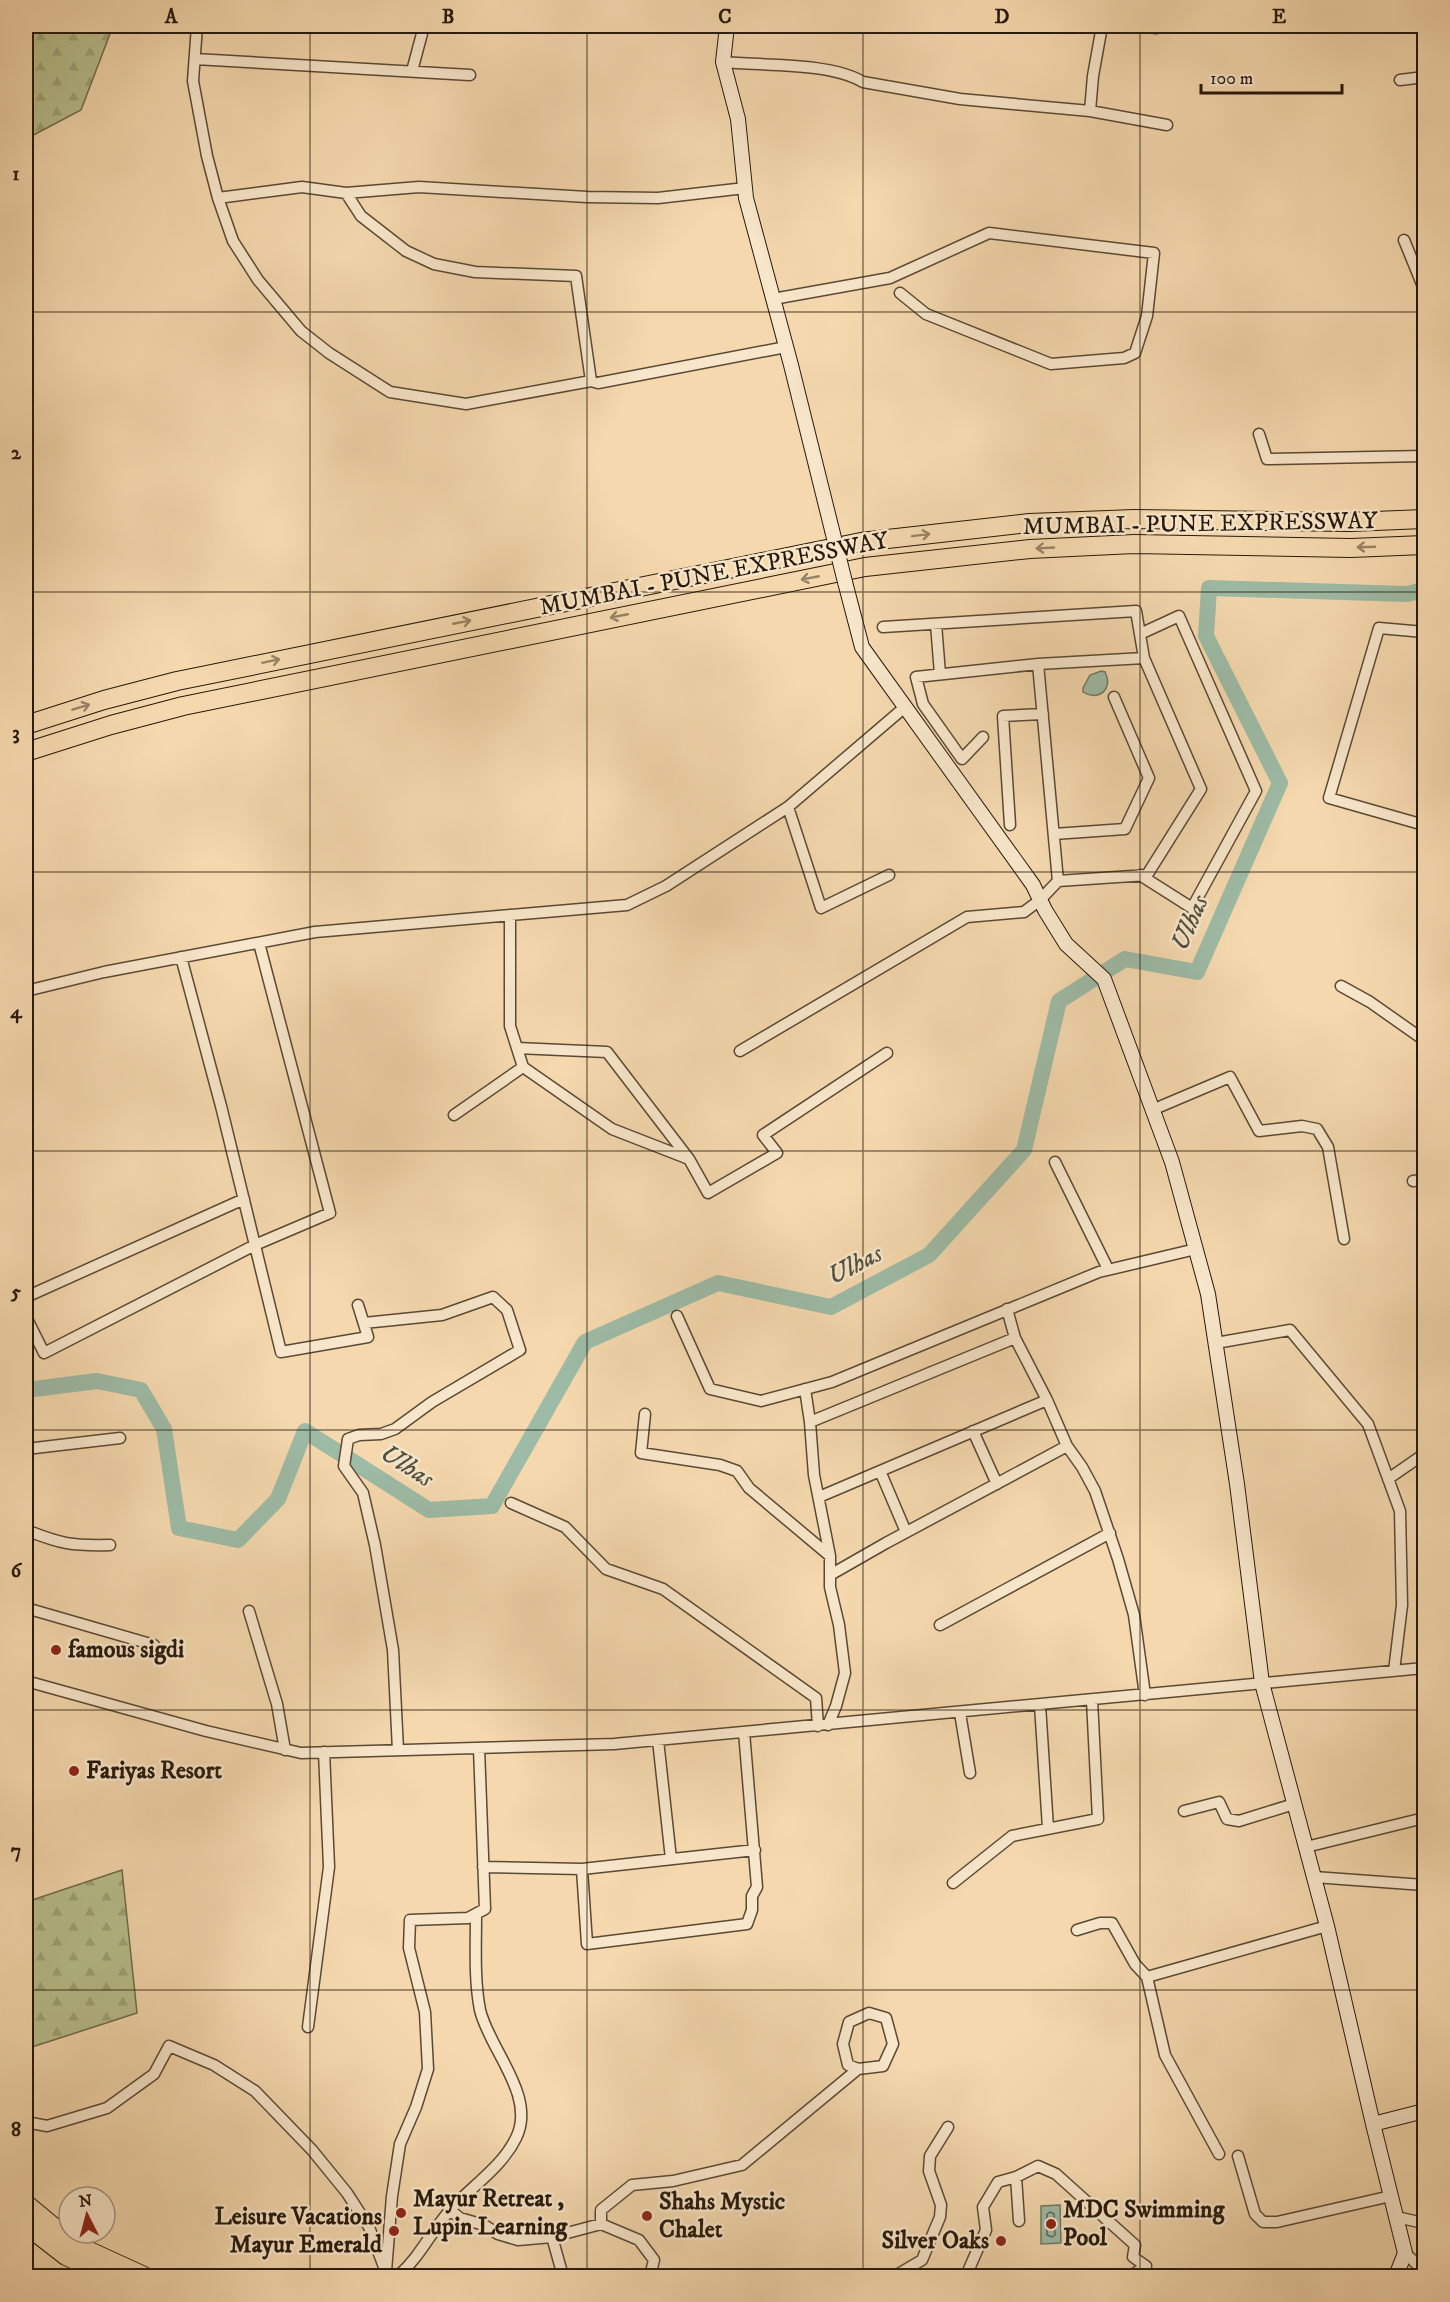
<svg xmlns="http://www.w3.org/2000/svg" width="1450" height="2302" viewBox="0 0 1450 2302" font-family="'IM FELL DW Pica',serif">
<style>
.forest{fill:url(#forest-firs);stroke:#6f6c4c;stroke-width:1.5}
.water{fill:#9dbba6;stroke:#6d7a68;stroke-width:1.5}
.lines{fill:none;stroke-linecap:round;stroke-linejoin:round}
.shore{stroke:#626a58;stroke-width:1.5}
.river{stroke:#9dbba6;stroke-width:16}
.street-casing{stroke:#5a4934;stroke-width:13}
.secondary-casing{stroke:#26190b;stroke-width:16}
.highway-casing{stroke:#26190b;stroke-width:20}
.street{stroke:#f8e6ca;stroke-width:10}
.secondary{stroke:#f8e6ca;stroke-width:14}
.highway{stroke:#f5d8ae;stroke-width:18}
.rail{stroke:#26190b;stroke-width:3;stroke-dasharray:10 10;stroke-linecap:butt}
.secondary-bridge-casing{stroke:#26190b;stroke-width:16;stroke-linecap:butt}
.secondary-bridge{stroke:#f8e6ca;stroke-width:14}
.oneway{stroke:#988265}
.grid{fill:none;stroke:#26190b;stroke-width:1.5;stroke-opacity:0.55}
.poi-dot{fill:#8f2418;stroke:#f8e6ca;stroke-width:2}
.labels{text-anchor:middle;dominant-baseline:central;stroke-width:5;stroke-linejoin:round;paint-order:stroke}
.street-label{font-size:24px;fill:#26190b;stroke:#f8e6ca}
.poi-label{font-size:24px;font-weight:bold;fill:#26190b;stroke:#f8e6ca;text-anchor:start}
.water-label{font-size:26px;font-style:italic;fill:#505241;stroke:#f8e6ca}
.neatline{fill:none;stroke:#26190b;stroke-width:2}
.grid-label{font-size:20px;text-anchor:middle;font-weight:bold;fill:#26190b}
</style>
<defs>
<pattern id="forest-firs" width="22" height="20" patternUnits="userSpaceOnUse" patternTransform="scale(1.5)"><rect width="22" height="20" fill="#b8bf8d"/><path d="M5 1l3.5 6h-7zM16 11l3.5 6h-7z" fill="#9ea478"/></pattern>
</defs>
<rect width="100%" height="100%" fill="#f5d8ae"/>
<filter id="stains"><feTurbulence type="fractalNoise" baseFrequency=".00333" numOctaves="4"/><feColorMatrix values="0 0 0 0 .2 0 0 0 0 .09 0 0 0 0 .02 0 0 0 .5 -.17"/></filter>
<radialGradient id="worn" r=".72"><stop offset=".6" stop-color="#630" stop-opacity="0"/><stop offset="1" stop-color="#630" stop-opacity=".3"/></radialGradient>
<path class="forest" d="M26,26H113L81,110L26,139Z
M122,1870L137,2013L26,2049V1902Z"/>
<path class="water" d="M1101,671L1105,672C1114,689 1098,702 1083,692V688L1090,675Z
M1060,2205L1061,2243L1041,2244V2206Z"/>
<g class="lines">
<path class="shore" d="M1050,2212L1054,2214L1055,2235L1052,2237L1047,2235V2214Z"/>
<path class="river" d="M26,1390L97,1381L141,1390L164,1429L179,1528L238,1540L278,1499L305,1431L429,1510L492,1506L585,1342L718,1283L831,1307L929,1255L1024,1150L1059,1001L1125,959L1197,972L1280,783L1206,636L1209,588L1407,594L1424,590"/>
<g class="street-casing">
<path id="street" d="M197,26L193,81L207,156L218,198L233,241L258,280L301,331L329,353L390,392L466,404L591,381L598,383L786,347
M1143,26L1156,28
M195,59L470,75
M723,62C763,66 829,62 863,82L960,99L1090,111L1167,125
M412,71L424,26
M1400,80L1424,77
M1090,111L1093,76L1102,26
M346,193L361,216L406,251L434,264L475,272L576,276L591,381
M218,198L302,187L346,193L419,187L587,197L658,198L745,188
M1404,240L1422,284L1424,285
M773,299L890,278L989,233L1154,253L1147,316L1135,353L1124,358L1051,364L926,314L900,293
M1259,434L1267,459L1424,456
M936,624L940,674
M1424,632L1379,628L1329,798L1424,825
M1140,634L1179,616L1256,791L1192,908L1140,875
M1038,664L1144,658
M983,737L962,759L923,704L916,677L1038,664L1058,881
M788,807L821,908L889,875
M1010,825L1003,716L1043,714
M1054,834L1125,829L1149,778L1114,697
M510,915V1026L523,1067L612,1129L689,1159L708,1193L777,1153L763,1135L887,1053
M181,957L221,1106L281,1352L368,1337L358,1305
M1341,986L1370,1002L1424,1040
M26,991L104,972L315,932L627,905L666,886L788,807L905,707
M517,1048L607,1052L689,1159
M740,1051L967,917L1024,912L1040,900L1058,881L1147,875L1201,789L1144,658L1136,611L883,627
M1152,1110L1230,1077L1259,1131L1302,1126L1317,1129L1328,1147L1344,1239
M454,1115L523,1067
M1055,1162L1108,1269
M1413,1181L1424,1180
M26,1297L244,1199
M677,1316L710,1389L761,1401L832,1382L1099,1272L1196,1249
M26,1317L44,1353L255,1245L330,1213L259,943
M364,1323L442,1315L493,1297L507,1310L520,1350L432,1402L395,1429L381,1434L359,1435L348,1439L344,1466L363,1493L375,1545L393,1650L398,1750
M1015,1338L1047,1400L1067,1446L1082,1467L1095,1491L1118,1559L1134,1615L1145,1695
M1216,1343L1290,1330L1368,1424L1400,1511L1402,1605L1394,1671
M805,1389L810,1422L1015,1338L1007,1309
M645,1414L641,1453L720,1465L737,1471L749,1488L830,1556
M810,1422L814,1475L830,1556V1587L839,1625L845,1673L836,1706L828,1725
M973,1431L997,1484
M26,1449L120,1438
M880,1471L906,1532
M1388,1479L1424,1454
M819,1497L1047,1400
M511,1503L565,1527L606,1569L663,1589L816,1698L818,1726
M26,1530C61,1544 72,1546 110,1545
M830,1575L886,1543L1067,1446
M26,1608L154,1645
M249,1611L277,1704L285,1750
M940,1625L1110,1533
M26,1681L206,1731L301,1753L614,1744L1424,1668
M1040,1705L1048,1828
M960,1713L970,1773
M744,1732L757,1887L752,1896V1910L747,1924L587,1944L582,1869L755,1850
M658,1740L671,1859
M1184,1811L1219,1802L1227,1819L1239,1821L1294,1804
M1306,1847L1424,1818
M483,1867L582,1869
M1314,1877L1424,1885
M953,1883L1012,1836L1098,1819L1092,1700
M1077,1930L1100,1923H1112L1135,1964L1147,1977
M308,2027L329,1867L324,1752
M26,2122L47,2126L107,2108L154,2074L169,2046L214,2065L255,2091L312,2150L347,2193L369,2227L384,2267
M1219,2154L1165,2055L1147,1977L1327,1926
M1238,2156L1255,2214L1263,2222H1277L1391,2196
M1016,2177L1019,2221
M450,2210L460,2218L484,2225L498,2234L518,2240L552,2237L563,2276
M1396,2217L1424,2223
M552,2237L601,2224
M1405,2253L1422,2269H1424
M386,2271L392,2196L400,2144L416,2107L428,2069L425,2012L409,1948L410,1920L468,1918L485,1909L479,1748
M398,2276C420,2257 432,2230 451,2209C472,2186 502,2167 516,2138C537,2096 489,2049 480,2010C474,1979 476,1946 476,1914
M650,2276L654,2260L639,2240L601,2224V2210L632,2185L673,2181L742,2165L858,2069L883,2066L893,2044L886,2018L869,2013L849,2022L843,2044L848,2065L858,2069
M895,2276L922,2260L940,2217L941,2205L929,2171L930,2156L948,2127
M966,2276L986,2230L983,2207L998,2182L1016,2177L1038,2166L1056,2174L1135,2245L1133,2257L1146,2266L1131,2276"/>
</g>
<g class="secondary-casing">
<path id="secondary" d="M727,26L723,62L738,119L746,198L791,365L832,530
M845,582L862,647L1033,885L1045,910L1066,944L1104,979L1172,1162L1208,1294L1237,1484L1262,1683L1327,1926L1373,2124
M1396,2276L1405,2253L1373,2124L1424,2111"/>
</g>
<g class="highway-casing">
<path id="highway" d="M26,725L104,700L177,681L861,542L1029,523L1134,519L1350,522L1424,519
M26,752L111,725L183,706L865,567L1030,549L1134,544L1351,548L1424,545
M26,2204L74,2244L144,2276
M26,2225L66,2256L109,2276"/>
</g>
<use href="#street" class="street"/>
<use href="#secondary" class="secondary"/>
<use href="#highway" class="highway"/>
<path class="rail" d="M26,2270L56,2276"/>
<g class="secondary-bridge-casing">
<path id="secondary-bridge" d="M832,530L845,582"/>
</g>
<use href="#secondary-bridge" class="secondary-bridge"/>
</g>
<defs><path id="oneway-shaft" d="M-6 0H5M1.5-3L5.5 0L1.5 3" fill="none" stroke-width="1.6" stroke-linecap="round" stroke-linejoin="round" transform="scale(1.5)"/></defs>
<g class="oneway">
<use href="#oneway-shaft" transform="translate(921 535) rotate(-7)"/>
<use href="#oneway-shaft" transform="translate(1366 547) rotate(178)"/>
<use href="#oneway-shaft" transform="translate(1045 548) rotate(177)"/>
<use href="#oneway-shaft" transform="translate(810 578) rotate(169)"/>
<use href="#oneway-shaft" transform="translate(619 616) rotate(169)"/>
<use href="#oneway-shaft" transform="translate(462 622) rotate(-11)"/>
<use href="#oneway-shaft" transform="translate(271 661) rotate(-12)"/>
<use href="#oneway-shaft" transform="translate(81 707) rotate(-17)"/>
</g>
<path class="grid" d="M310,26V2276M587,26V2276M863,26V2276M1140,26V2276M26,312H1424M26,592H1424M26,872H1424M26,1151H1424M26,1430H1424M26,1710H1424M26,1990H1424"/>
<g class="poi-dot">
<circle cx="56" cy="1650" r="6"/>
<circle cx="74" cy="1771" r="6"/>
<circle cx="401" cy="2213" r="6"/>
<circle cx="647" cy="2216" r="6"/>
<circle cx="1051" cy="2224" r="6"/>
<circle cx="394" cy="2231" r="6"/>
<circle cx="1001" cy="2241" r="6"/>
</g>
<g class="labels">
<g class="street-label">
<text transform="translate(1200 524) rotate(-1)">MUMBAI - PUNE EXPRESSWAY</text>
<text transform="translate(714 574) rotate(-11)">MUMBAI - PUNE EXPRESSWAY</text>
</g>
<g class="poi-label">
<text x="68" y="1650">famous sigdi</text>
<text x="86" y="1771">Fariyas Resort</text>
<text x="413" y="2199">Mayur Retreat ,<tspan x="413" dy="28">Lupin Learning</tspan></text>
<text x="659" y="2202">Shahs Mystic<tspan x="659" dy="28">Chalet</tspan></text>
<text x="1063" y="2210">MDC Swimming<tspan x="1063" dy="28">Pool</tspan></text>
<text x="382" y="2217" text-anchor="end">Leisure Vacations<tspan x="382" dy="28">Mayur Emerald</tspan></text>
<text x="989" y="2241" text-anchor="end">Silver Oaks</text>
</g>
<g class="water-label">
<text transform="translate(1190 923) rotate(-66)">Ulhas</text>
<text transform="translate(855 1265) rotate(-27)">Ulhas</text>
<text transform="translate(407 1466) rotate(33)">Ulhas</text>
</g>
</g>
<rect width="1450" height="2302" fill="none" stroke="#f5d8ae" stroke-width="66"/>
<g transform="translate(87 2215) rotate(354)"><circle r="28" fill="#f8e6ca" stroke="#a4947e" stroke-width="1.5"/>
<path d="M0-4.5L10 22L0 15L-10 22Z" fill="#8f2418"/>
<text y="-9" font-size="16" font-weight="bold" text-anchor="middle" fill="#26190b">N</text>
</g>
<path d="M1201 84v9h141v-9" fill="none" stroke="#26190b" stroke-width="3"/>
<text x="1210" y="84" font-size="18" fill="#26190b" stroke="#f8e6ca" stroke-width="4.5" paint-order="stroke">100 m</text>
<rect x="33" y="33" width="1384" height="2236" class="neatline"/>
<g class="grid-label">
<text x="171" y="23">A</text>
<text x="448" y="23">B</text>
<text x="725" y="23">C</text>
<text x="1002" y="23">D</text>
<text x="1279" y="23">E</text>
<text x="16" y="180">1</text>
<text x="16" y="459">2</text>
<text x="16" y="739">3</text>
<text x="16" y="1018">4</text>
<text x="16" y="1298">5</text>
<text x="16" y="1577">6</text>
<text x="16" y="1857">7</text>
<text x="16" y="2136">8</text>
</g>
<rect width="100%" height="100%" filter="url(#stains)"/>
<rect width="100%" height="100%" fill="url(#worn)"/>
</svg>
